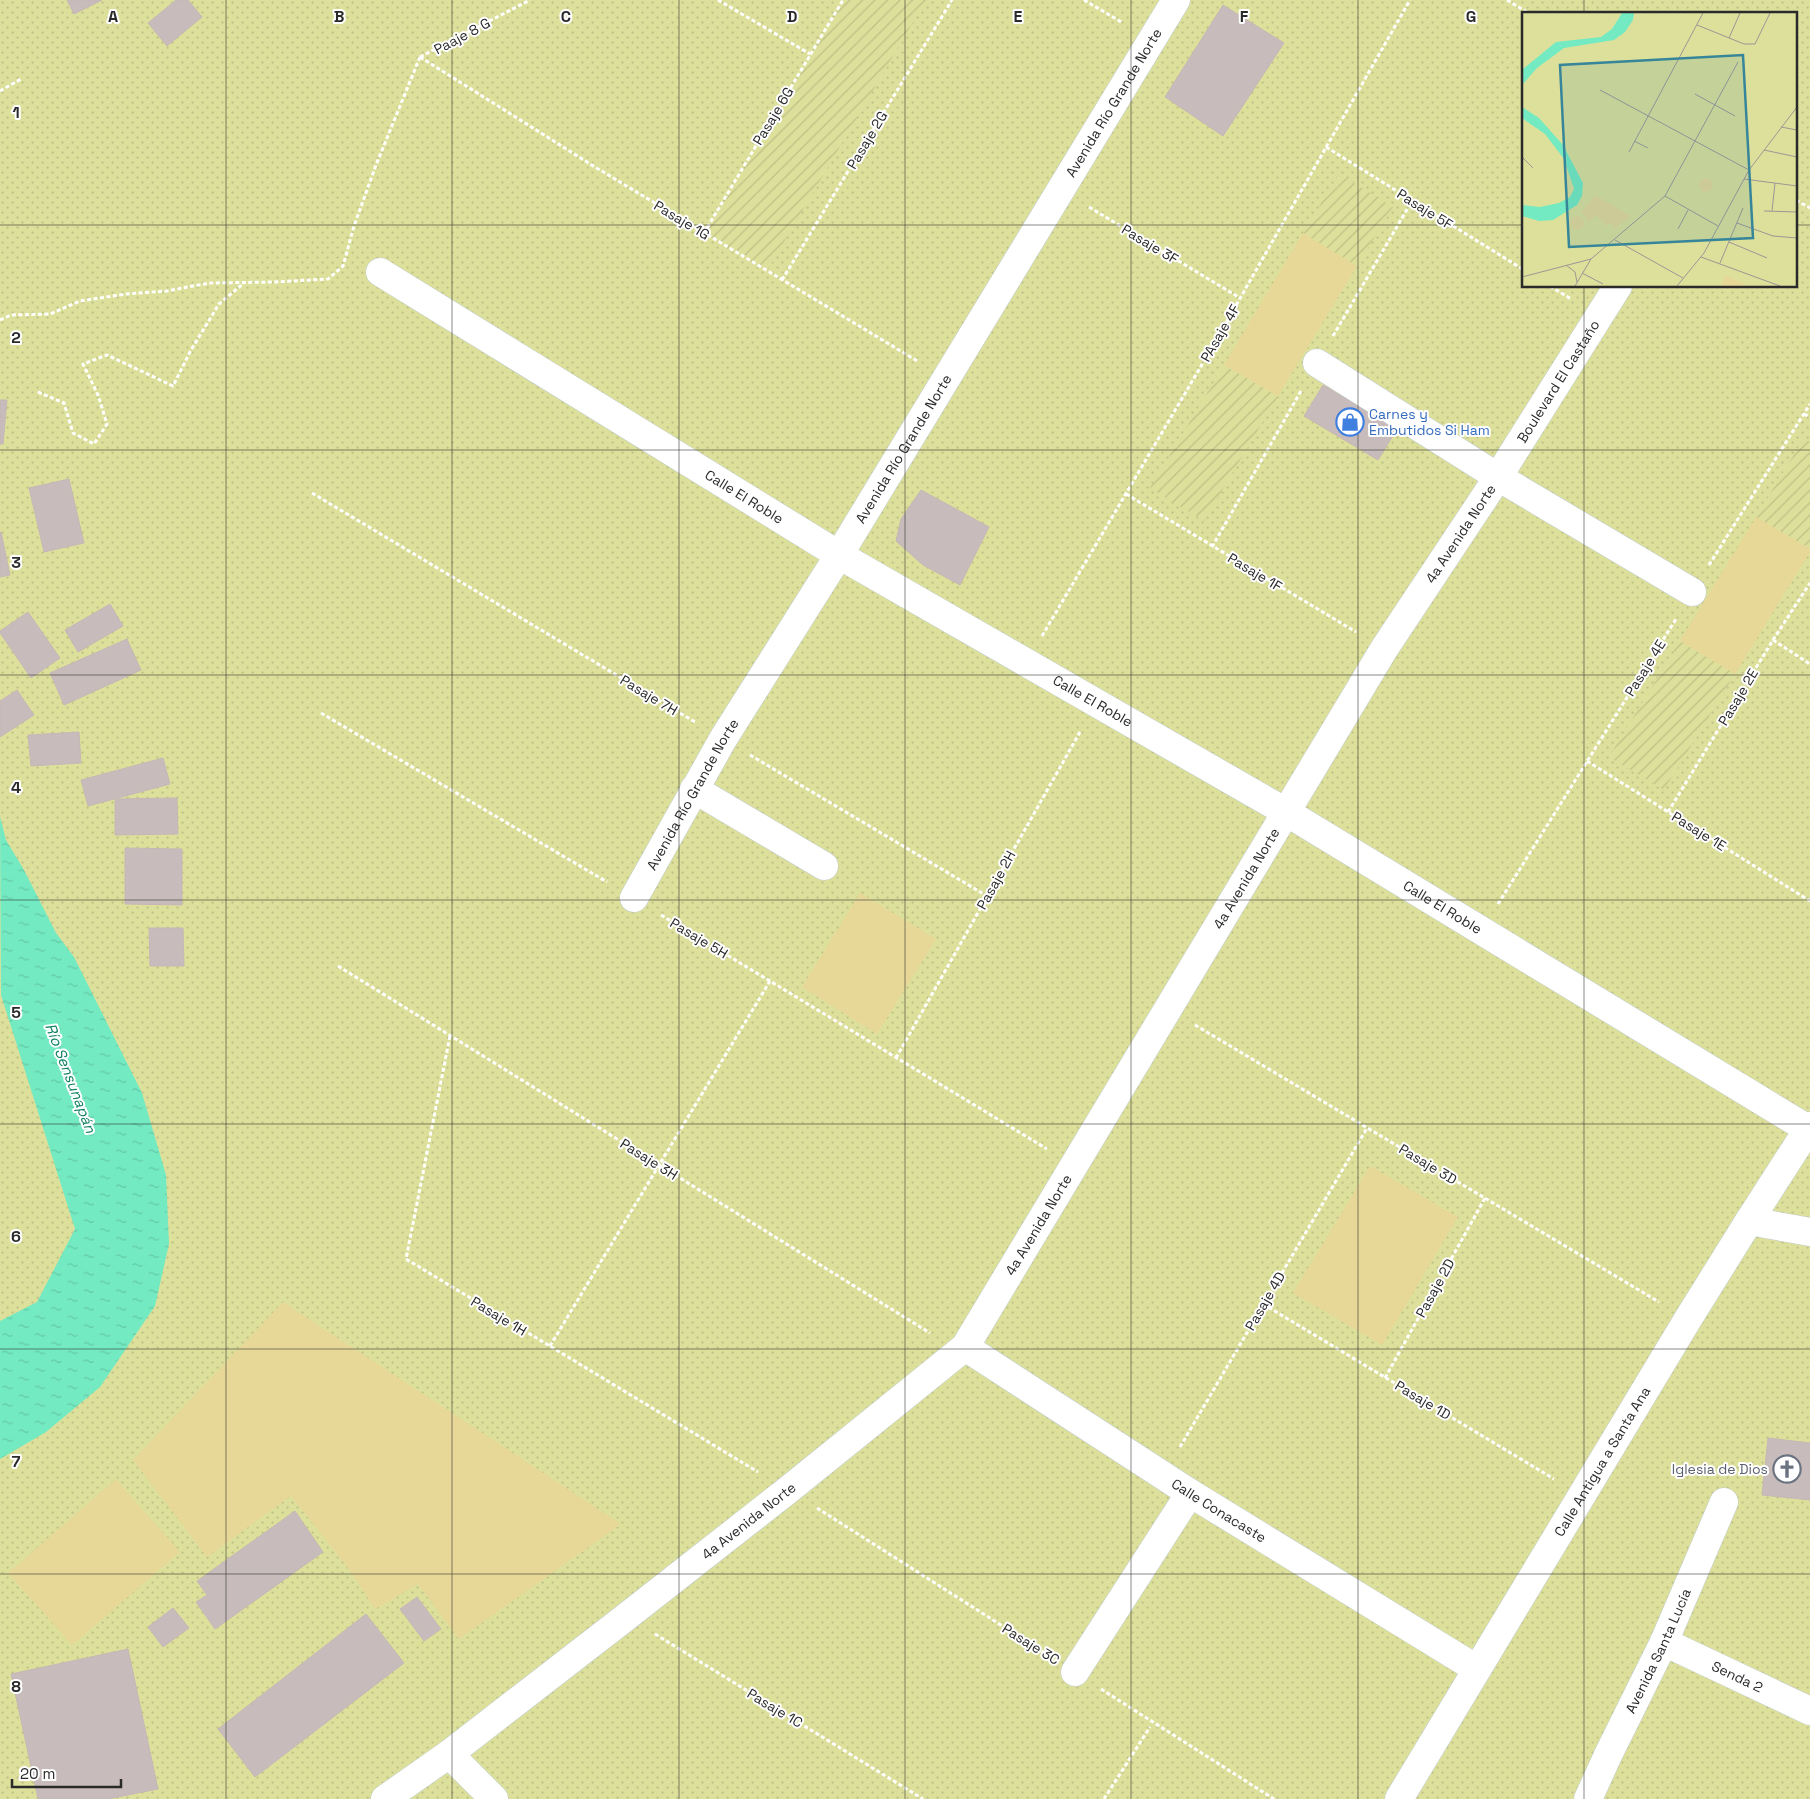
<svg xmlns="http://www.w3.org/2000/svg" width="1810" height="1799" viewBox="0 0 1810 1799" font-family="'Space Grotesk',sans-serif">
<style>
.park{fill:url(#park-dots);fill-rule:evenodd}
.garden{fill:url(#garden-furrows)}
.pitch{fill:#e7d897}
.water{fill:url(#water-ripples)}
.building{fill:#c7bbbb;stroke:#c7b7b6}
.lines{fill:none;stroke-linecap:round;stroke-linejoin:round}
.minor-casing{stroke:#c1cdd0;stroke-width:29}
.path{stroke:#fff;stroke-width:3;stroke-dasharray:4 2.5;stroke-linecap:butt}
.minor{stroke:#fff;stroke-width:28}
.grid{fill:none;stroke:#2a2a2a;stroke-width:1;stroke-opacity:0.55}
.labels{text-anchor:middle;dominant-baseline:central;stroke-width:4;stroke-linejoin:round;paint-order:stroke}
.street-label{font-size:14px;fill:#2a2a2a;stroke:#fff}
.shop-label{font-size:14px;fill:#366cbe;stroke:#fff;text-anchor:start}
.worship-label{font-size:14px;fill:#5b616d;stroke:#fff;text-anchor:end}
.water-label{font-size:15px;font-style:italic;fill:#128264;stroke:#fff}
.inset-road{fill:none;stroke:#9e9595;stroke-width:1}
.view{fill:#378599;fill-opacity:0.15;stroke:#378599;stroke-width:2.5}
.inset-edge{fill:none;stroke:#2a2a2a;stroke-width:2.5}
.grid-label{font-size:16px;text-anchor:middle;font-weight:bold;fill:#2a2a2a;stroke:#fff;stroke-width:4;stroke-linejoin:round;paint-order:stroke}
</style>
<defs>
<pattern id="park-dots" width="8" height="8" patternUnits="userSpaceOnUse" patternTransform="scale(1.25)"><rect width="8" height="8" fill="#dde09b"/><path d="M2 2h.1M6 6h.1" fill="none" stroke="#bec086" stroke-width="1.8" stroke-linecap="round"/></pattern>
<pattern id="garden-furrows" width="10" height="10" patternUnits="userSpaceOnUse" patternTransform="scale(1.25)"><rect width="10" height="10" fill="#dde09b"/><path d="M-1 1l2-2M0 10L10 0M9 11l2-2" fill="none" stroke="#bec086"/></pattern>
<pattern id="water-ripples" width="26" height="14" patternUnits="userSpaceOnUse" patternTransform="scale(1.25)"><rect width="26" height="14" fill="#73eac1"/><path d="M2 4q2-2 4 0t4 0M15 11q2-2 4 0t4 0" fill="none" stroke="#64c9a6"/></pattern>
</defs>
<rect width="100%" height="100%" fill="#ecdddd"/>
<path class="park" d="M0,0H1810V1799H0ZM1524,14H1796V286H1524Z"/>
<path class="garden" d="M842,0H926L767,271L704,233Z
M1339,174L1393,207L1357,266L1303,233Z
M1224,365L1278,396L1204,521L1150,488Z
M1804,438L1810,442V549L1756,517Z
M1680,641L1735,674L1664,790L1609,757Z"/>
<path class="pitch" d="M1303,233L1357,266L1278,396L1224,365Z
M1756,517L1810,549V552L1735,674L1680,641Z
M860,893L936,939L877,1034L802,987Z
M1370,1166L1458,1217L1382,1345L1293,1293Z
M283,1302L621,1524L459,1639L418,1584L375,1609L352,1573L291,1496L207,1557L133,1460Z
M116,1479L180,1552L72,1645L8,1573Z"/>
<path class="water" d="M0,817L6,840L24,870L56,933L74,957L142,1093L166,1175L169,1244L155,1306L100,1387L46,1432L0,1459V1321L37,1302L75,1229L1,995Z"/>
<path class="building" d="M67,0H102L74,14Z
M176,0H188L202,17L167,46L148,23Z
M1223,5L1284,43L1223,136L1165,97Z
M1323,385L1397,429L1378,460L1304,416Z
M0,400H7L3,444H0Z
M69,479L84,543L44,552L29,488Z
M921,490L989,527L960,585L923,565L896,541L901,519Z
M1,532L10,575L0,577V533Z
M110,604L123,626L78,652L65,630Z
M28,612L60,658L31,678L0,633V631Z
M127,639L141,670L64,705L50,673Z
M17,690L34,715L0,737V701Z
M79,732L81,763L31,766L28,735Z
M163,758L170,784L88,806L81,780Z
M177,798L178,834L115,835V799Z
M125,848L182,849V905L125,904Z
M149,928H183L184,966H150Z
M1768,1438L1810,1443V1500L1762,1495Z
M295,1511L323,1552L215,1629L196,1602L207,1595L197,1581Z
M417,1597L441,1629L424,1641L400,1609Z
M173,1608L189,1628L163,1647L148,1627Z
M366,1614L404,1663L255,1777L218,1729Z
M128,1649L158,1789L108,1799H38L11,1674Z"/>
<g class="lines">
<g class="minor-casing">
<g id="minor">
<path id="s1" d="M380,272L839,555L1286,812L1808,1129"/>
<path d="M1317,363L1498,477L1692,592"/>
<path d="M694,789L824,866"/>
<path id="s2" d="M634,898L723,739L839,555L1176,0"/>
<path d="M1749,1221L1810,1232"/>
<path id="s3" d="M965,1347L1190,1493L1477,1669"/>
<path id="s4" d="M1664,1642L1810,1711"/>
<path d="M1075,1672L1190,1493"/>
<path d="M449,1754L494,1799"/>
<path id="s5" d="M385,1799L449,1754L626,1617L788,1490L965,1347L1384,649L1498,477L1618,286"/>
<path id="s6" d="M1399,1799L1688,1319L1749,1221L1810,1126"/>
<path id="s7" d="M1588,1799L1608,1755L1664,1642L1724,1502"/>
</g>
</g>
<path class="path" d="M718,0L810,54
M1084,0L1123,23
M1507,0L1530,14
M420,57L595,167L919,362
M420,57L530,0
M0,91L21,79
M1326,147L1524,270
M1796,200L1810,208
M1089,207L1240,298
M704,233L843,0
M782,280L952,0
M1550,286L1571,299
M0,320L11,315L50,314L80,301L126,294L167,291L209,283L275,282L328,279L343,266L354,226L376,165L420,57
M1333,336L1412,201
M38,392L64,403L73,433L94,444L107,424L98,395L83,364L107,355L173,386L191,350L219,304L244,283
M1804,414L1810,417
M312,493L695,722
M1126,494L1356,632
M1212,547L1301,391
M1709,565L1810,404
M1042,636L1210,351L1410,0
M1773,640L1810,664
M321,713L607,882
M750,755L987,896
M1587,761L1810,901
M1668,812L1773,640L1810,583
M1498,904L1676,619
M661,915L1047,1149
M338,966L930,1333
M1195,1025L1659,1302
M450,1036L406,1259L758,1472
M896,1058L1080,732
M1263,1304L1554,1479
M550,1346L770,981
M1385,1378L1485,1198
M1180,1447L1367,1128
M817,1508L1048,1655
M655,1634L923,1799
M1101,1689L1274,1799
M1104,1799L1150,1727"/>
<use href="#minor" class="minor"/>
</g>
<path class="grid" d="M226,0V1799M452,0V1799M679,0V1799M905,0V1799M1131,0V1799M1358,0V1799M1584,0V14M0,225H1524M1796,225H1810M1584,286V1799M0,450H1810M0,675H1810M0,900H1810M0,1124H1810M0,1349H1810M0,1574H1810"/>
<defs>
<g id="shop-ring" transform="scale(1.4375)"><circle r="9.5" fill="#fff" stroke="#3f7fe0" stroke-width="1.5"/><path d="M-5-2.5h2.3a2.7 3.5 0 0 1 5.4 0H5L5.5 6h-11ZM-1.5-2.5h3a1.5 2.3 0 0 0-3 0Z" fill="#3f7fe0"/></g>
<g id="church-ring" transform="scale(1.4375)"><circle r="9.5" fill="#fff" stroke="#6b7280" stroke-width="1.5"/><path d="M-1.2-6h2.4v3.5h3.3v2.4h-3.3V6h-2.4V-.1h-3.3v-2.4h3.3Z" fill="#6b7280"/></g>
</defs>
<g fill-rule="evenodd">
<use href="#shop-ring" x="1350" y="422"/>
<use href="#church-ring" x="1787" y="1469"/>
</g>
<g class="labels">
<g class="street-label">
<text transform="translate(462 36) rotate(-28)">Paaje 8 G</text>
<text stroke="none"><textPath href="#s2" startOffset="929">Avenida Río Grande Norte</textPath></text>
<text transform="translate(773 116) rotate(-59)">Pasaje 6G</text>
<text transform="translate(867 140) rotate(-59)">Pasaje 2G</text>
<text transform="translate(1425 209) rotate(32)">Pasaje 5F</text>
<text transform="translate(682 220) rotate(31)">Pasaje 1G</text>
<text transform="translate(1150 244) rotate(31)">Pasaje 3F</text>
<text transform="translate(1220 333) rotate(-60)">PAsaje 4F</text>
<text stroke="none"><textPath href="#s5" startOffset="1869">Boulevard El Castaño</textPath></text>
<text stroke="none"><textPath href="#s2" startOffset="524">Avenida Río Grande Norte</textPath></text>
<text stroke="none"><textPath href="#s1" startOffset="428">Calle El Roble</textPath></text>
<text stroke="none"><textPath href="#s5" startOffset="1688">4a Avenida Norte</textPath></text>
<text transform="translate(1255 572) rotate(31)">Pasaje 1F</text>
<text transform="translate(1645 668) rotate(-58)">Pasaje 4E</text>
<text transform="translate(649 695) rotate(31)">Pasaje 7H</text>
<text transform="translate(1738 697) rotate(-59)">Pasaje 2E</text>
<text stroke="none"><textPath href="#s1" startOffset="832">Calle El Roble</textPath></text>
<text stroke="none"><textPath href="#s2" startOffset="119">Avenida Río Grande Norte</textPath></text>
<text transform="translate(1699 831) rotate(32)">Pasaje 1E</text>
<text stroke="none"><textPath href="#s5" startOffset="1282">4a Avenida Norte</textPath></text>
<text transform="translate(996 880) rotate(-61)">Pasaje 2H</text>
<text stroke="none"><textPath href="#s1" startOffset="1238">Calle El Roble</textPath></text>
<text transform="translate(699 938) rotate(31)">Pasaje 5H</text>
<text transform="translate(649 1159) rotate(32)">Pasaje 3H</text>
<text transform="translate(1428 1164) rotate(31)">Pasaje 3D</text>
<text stroke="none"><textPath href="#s5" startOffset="878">4a Avenida Norte</textPath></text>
<text transform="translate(1435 1288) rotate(-61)">Pasaje 2D</text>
<text transform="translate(1265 1301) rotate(-60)">Pasaje 4D</text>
<text transform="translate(499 1316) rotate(31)">Pasaje 1H</text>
<text transform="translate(1423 1400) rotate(31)">Pasaje 1D</text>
<text stroke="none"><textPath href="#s6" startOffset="394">Calle Antigua a Santa Ana</textPath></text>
<text stroke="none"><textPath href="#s3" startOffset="302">Calle Conacaste</textPath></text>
<text stroke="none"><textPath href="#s5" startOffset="458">4a Avenida Norte</textPath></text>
<text transform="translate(1031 1644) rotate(32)">Pasaje 3C</text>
<text stroke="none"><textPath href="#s7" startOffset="164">Avenida Santa Lucía</textPath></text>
<text stroke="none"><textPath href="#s4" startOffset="81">Senda 2</textPath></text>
<text transform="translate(775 1708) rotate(31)">Pasaje 1C</text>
</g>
<g class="shop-label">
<text x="1369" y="414">Carnes y<tspan x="1369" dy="16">Embutidos Si Ham</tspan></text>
</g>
<g class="worship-label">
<text x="1768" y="1469">Iglesia de Dios</text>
</g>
<g class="water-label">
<text transform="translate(71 1078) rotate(69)">Río Sensunapán</text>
</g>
</g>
<g transform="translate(1522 12)">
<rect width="275" height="275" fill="#ecdddd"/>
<path d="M0,1H275V274H0Z" fill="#dde09b"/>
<path d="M129,37L135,40L117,76L110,72Z" fill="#dde09b"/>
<path d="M177 173a7 7 0 1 1 14 0a7 7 0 1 1-14 0ZM73,183L109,204L93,217L88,211L84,214L75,203L67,210L59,200ZM48 211a7 7 0 1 1 14 0a7 7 0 1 1-14 0ZM204,263L225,274H199Z" fill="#e7d897"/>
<path d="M100,1H112L111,8L103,20L92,28L42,36L15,56L0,73L1,57L34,30L79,25L90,17ZM0,95L17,106L41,133L61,171L60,184L55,193L31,208L17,209L0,204V193L18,195L37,191L48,185L52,177L42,147L23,122L0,106Z" fill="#73eac1"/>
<path class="inset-road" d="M175,13L222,32H233L248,1M207,26L218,1M78,78L227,158M173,82L213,104M259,115L275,118M112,129L126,136M242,138L275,145M107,140L181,1M0,145L11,156M222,167L275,174M143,184L196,214M242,199L275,200M250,199L253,171M215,211L251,224L275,226M156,217L166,198M93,228L161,266M207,230L245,246M179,245L258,274M198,251L221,196M44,253L53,260L55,270M60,261L81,272M0,265L69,247M53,274L69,247L143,184L216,50M155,274L182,241L227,158L275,95"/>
<path class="view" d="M221,43L231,226L47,235L38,53Z"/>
<rect width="275" height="275" class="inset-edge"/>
</g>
<g class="grid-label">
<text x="113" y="22">A</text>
<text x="339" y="22">B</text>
<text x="566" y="22">C</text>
<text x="792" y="22">D</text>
<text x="1018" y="22">E</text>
<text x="1244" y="22">F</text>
<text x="1471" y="22">G</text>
<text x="16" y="118">1</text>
<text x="16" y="343">2</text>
<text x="16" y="568">3</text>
<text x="16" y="793">4</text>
<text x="16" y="1018">5</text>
<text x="16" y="1242">6</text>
<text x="16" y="1467">7</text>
<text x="16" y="1692">8</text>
</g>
<path d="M12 1779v8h109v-8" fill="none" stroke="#2a2a2a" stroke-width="2.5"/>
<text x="20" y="1779" font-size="15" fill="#2a2a2a" stroke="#ffffff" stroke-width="4" paint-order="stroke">20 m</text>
</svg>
